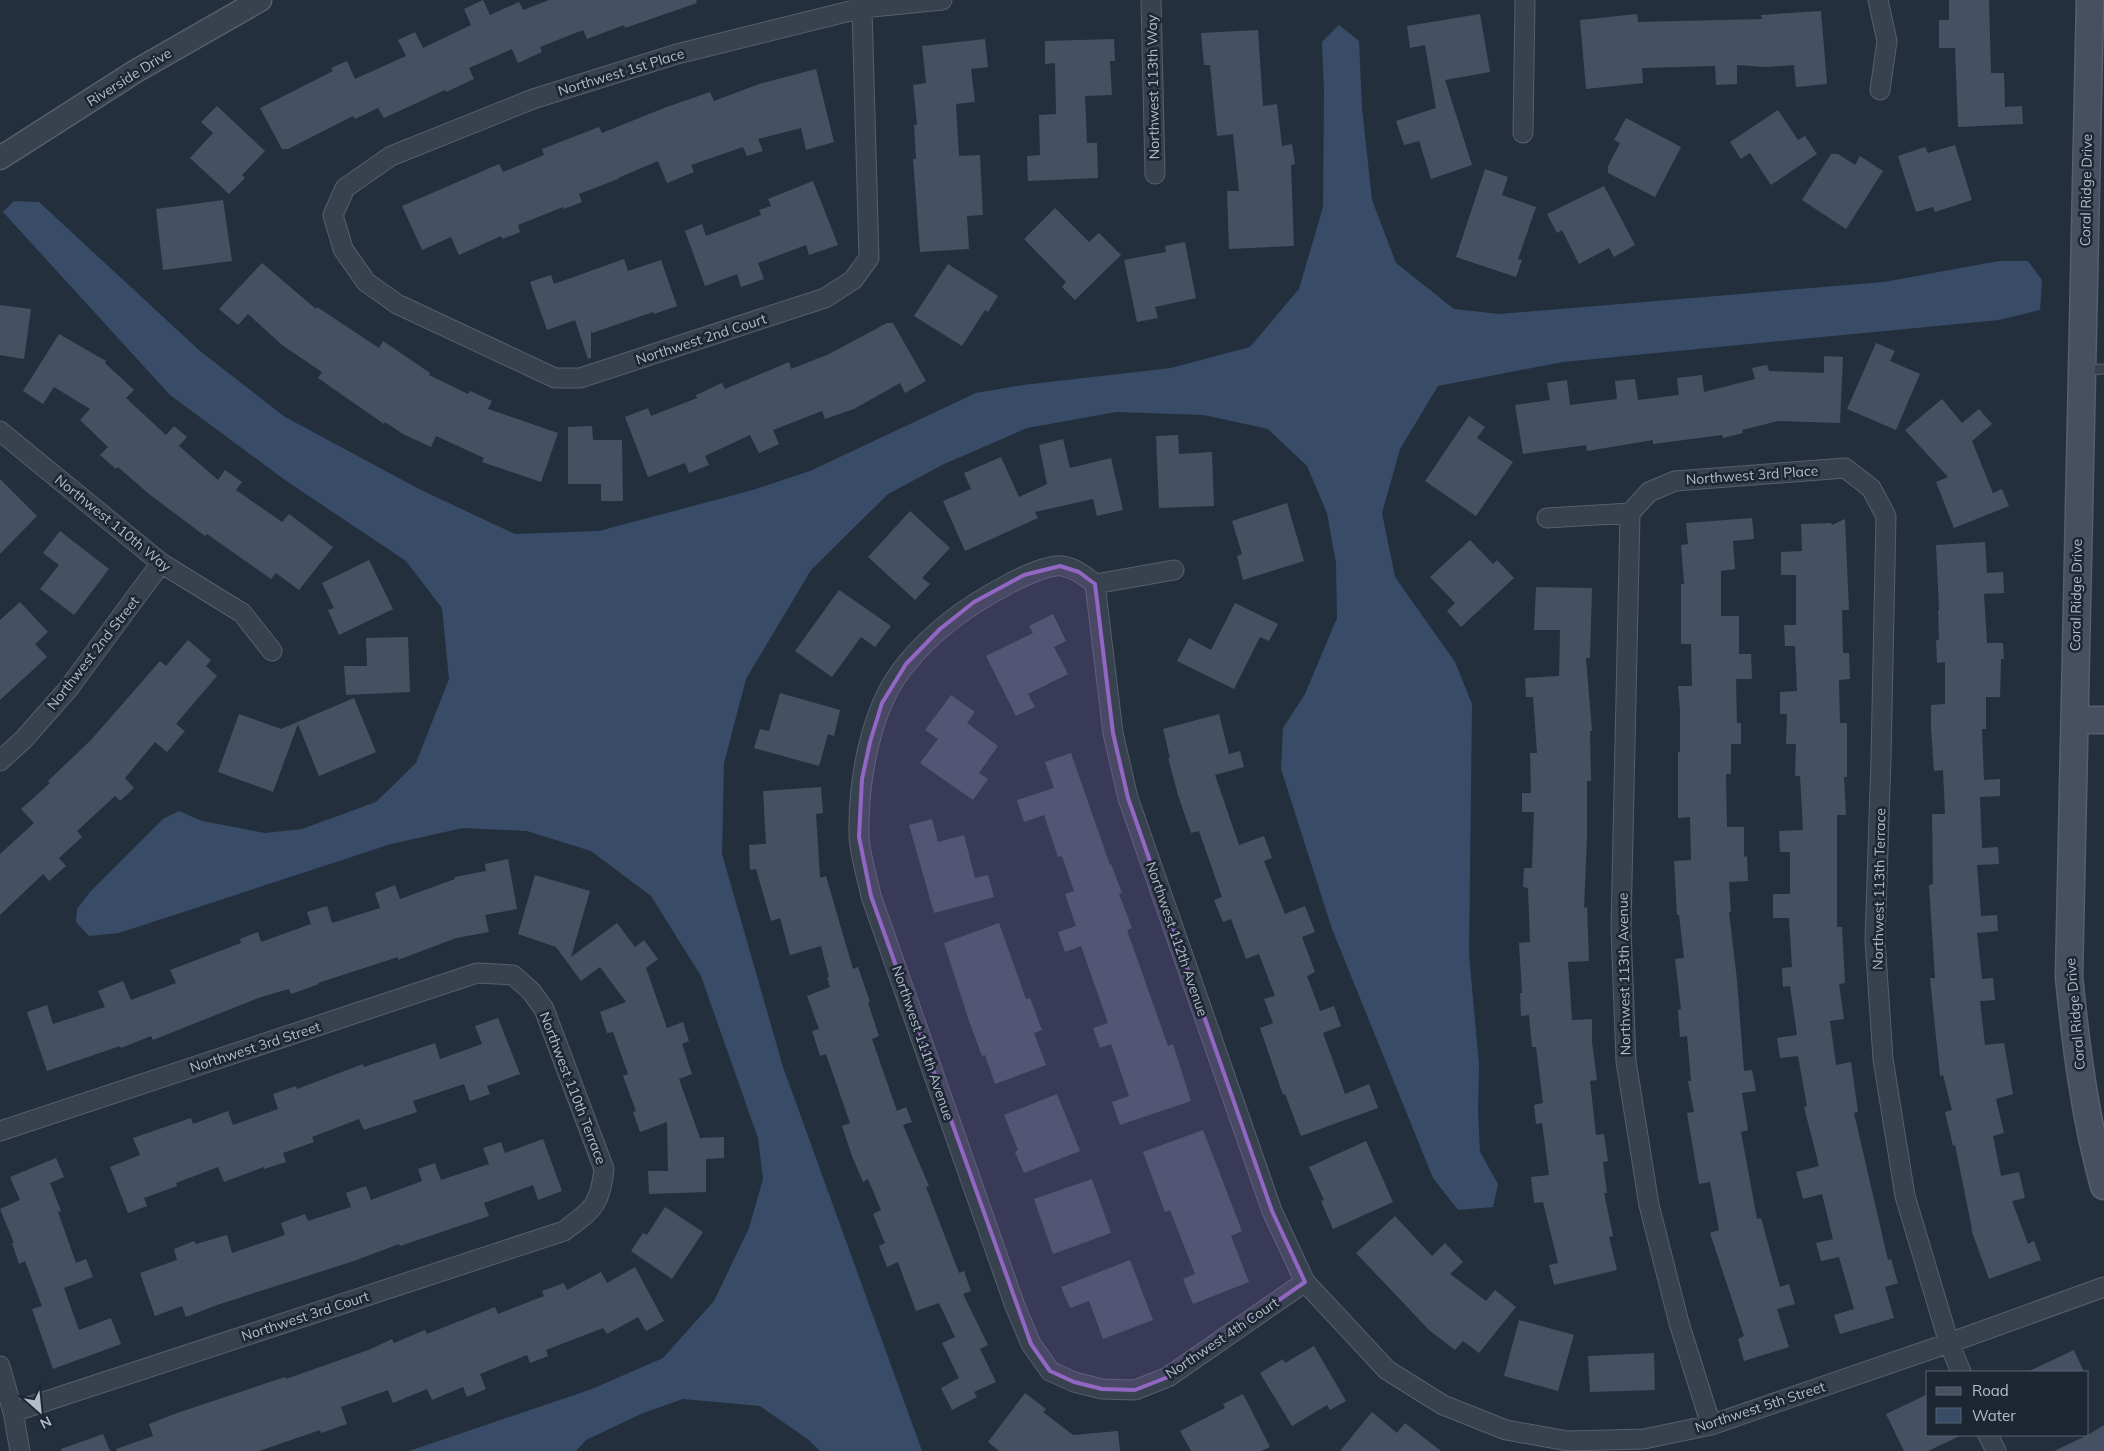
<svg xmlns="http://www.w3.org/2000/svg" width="2104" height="1451" viewBox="0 0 2104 1451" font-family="Mulish,sans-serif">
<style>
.water{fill:#394c67}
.building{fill:#455162}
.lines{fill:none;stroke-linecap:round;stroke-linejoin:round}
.service-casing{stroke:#565f6c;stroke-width:11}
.minor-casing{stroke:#565f6c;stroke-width:21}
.tertiary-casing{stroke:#565f6c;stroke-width:25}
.secondary-casing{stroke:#565f6c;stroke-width:29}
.service{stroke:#38414e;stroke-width:9}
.minor{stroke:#38414e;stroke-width:19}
.tertiary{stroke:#38414e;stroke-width:22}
.secondary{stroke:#465061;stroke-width:26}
.marked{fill:#9266c3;fill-opacity:0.2;stroke:#9266c3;stroke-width:4;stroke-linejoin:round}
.labels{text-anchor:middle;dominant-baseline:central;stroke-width:5;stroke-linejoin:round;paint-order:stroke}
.street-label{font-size:14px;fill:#b4bcc9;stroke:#1d2633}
</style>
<rect width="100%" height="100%" fill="#242f3e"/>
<path class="water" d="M1339,25L1359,41L1362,108L1372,200L1396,263L1454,309L1499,314L1884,282L1999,261H2028L2042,280L2040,310L1999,320L1563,362L1438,386L1400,449L1382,513L1395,577L1455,662L1472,704L1469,954L1479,1065L1478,1113L1480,1152L1498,1184L1493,1207L1458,1210L1433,1178L1332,929L1281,769L1283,728L1305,694L1337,618L1336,563L1327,513L1307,466L1268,429L1204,415L1116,412L1027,428L942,465L888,494L811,570L746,679L724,763L722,854L783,1067L922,1451H820L809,1440L760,1406L683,1399L643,1413L586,1440L576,1451H409L592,1389L663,1358L714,1301L749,1228L763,1179L758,1138L701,976L651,896L591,851L527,831L463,828L391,844L119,933L89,936L76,922L77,909L90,892L163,819L179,811L202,821L265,833L302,829L376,802L416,763L449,679L442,608L406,561L285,480L170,395L3,212L14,201L39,202L200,351L285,417L421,490L515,534L599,531L753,490L810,471L976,393L1023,385L1171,368L1250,347L1299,289L1323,207L1324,92L1322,42Z"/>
<path class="building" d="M483,0L490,15L519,2L523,10L549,0H696L697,3L625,28L624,25L587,39L583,30L540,47L542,52L518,63L512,49L469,68L474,79L446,92L445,90L384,118L378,108L355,119L353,116L288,149H282L260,108L333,71L331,68L347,61L355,79L406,56L398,40L415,32L423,48L471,25L464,9Z
M1949,0H1989L1991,73H2004L2005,107L2022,106L2023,124L1958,127L1955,48H1939V20H1949Z
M1821,11L1827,84L1796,87L1794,65L1766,67L1737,65V84L1716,85L1715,66L1642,68L1643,83L1586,89L1580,20L1637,14L1638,22L1762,19L1761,15Z
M1480,14L1490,72L1445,80L1472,165L1431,179L1419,141L1404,145L1396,121L1436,108L1425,45L1410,48L1407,26Z
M1258,30L1263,106L1277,104L1282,146L1292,144L1295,164L1291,165L1294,246L1229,249L1227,191H1239L1233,134L1217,136L1210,65H1204L1201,33Z
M985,39L988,67L971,69L975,102L956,104L959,156L980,155L983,215L967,216L969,249L920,252L913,159H916L914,125H917L913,85L926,83L922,46Z
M1114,39L1115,61H1110L1112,95L1085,96L1087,143H1097L1098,178L1028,181L1027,156L1040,155L1039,115L1056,114L1055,63L1045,64V41Z
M816,69L834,142L806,150L801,128L758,139L763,151L747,156L743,147L691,165L694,172L667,183L658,161L618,178V179L579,194L582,202L564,209L563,207L518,225L520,232L503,239L501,236L459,255L451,237L422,250L402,206L499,164L503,172L544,155L542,149L599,127L602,133L664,108L710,92L714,101L759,84Z
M217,106L265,151L242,175L245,178L229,194L190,158L213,133L201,122Z
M1778,110L1798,140L1805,136L1817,154L1771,185L1750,153L1741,159L1730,142Z
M1626,118L1681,147L1655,197L1608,173V166L1620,143L1614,140Z
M1955,145L1972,200L1935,212L1933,207L1916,212L1898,156L1925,147L1928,153Z
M1831,154H1838L1855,165L1860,156L1883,171L1846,229L1802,200Z
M1485,169L1508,177L1502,195L1536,207L1518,259L1522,260L1516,277L1456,257Z
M813,181L838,245L809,255L806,245L758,263L764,279L741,287L737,274L705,286L685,231L702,224L706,236L761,215L759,210L771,206L768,199Z
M1604,186L1635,245L1614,257L1609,248L1579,264L1562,230L1557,233L1547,214Z
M223,200L232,261L163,270L156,209Z
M1055,208L1089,242L1099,233L1121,255L1075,300L1062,287L1066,282L1024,239Z
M1185,242L1196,298L1155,307L1158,318L1137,322L1124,260L1166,252L1165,246Z
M624,259L628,271L661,260L677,306L654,314L653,312L592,333L591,330V358L588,359L575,320L547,330L530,282L551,275L554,284Z
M262,263L316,309L317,307L379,348L383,341L430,373L429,375L468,394L470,391L492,401L488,409L558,433L541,482L482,462L484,458L436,436L431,447L403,434L385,422L384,424L318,378L322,372L282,345L248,314L238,325L219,309Z
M948,264L998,296L988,312L985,310L962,346L914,316Z
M0,305L31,309L24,359L0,355Z
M887,323H893L926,381L905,393L900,383L854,409L825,419L822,411L773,430L779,444L759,453L750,435L705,456L709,465L689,473L685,463L648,477L625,417L648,408L651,416L697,398L696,395L722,383L725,389L789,362L791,369L829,354Z
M59,334L106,361L105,363L134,390L126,398L166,435L174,426L187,437L179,446L218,480L225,470L242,482L236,490L282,522L289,514L333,547L299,590L276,573L271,579L207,534L205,536L149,494L118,467L116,469L100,455L108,447L80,420L90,409L54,387L43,404L23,391Z
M1876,343L1895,351L1890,361L1920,374L1896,430L1847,409Z
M1824,356L1843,357L1840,423L1778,421L1742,430L1743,433L1723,438L1722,435L1653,444V440L1587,451L1586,445L1523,454L1515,405L1550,400L1547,383L1567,380L1570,405L1617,399L1615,381L1635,379L1638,400L1679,395L1677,378L1702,375L1704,392L1755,379L1752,368L1767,365L1769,371L1824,373Z
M1942,399L1962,423L1979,409L1992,424L1972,441L1993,493L2002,489L2009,506L1954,528L1936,482L1948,477L1905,430Z
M1469,416L1485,427L1477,438L1513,462L1476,516L1425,481Z
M592,426L593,440H622L623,501H601V484H568V427Z
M1178,435L1179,454L1212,452L1214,506L1159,508L1156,436Z
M1063,439L1070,468L1111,458L1123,510L1097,516L1093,499L1035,512L1038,518L965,551L943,501L971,489L964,473L1001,457L1019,497L1047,484L1039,445Z
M0,479L37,516L0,554Z
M1287,503L1304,561L1243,580L1237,556L1242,554L1232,521Z
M910,511L950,548L922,578L930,584L915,600L868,557Z
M1752,518L1754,539L1733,541L1735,569L1721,571V616H1739V654H1751L1752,679H1736L1737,723H1741V744H1731V774H1726L1727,827H1744V857L1747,856L1748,881L1729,882L1731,912H1729L1737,980L1744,1071L1752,1070L1756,1091L1742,1093L1748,1130L1741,1132L1757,1219L1761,1218L1780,1287L1789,1284L1795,1304L1777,1309L1789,1347L1744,1361L1738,1339L1744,1336L1710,1233L1719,1230L1710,1182L1699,1184L1687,1113L1694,1112L1688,1081H1691L1687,1036L1680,1037L1678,1010L1681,1009L1675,959L1684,958L1679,915H1677L1674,861L1691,860L1690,817L1678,818V752H1680V710L1678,686H1692L1691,644H1681V584H1684L1681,545L1688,544L1686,523Z
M1845,519L1849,610H1842L1843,653H1849L1850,679L1839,680L1840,723H1847V777H1844L1846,815H1837V927H1842L1845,983L1839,984L1844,1019L1830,1021L1836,1065L1851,1062L1858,1112L1854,1113L1888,1260L1891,1259L1898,1283L1885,1287L1894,1318L1840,1334L1834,1315L1854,1309L1839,1257L1821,1261L1816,1243L1833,1239L1822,1194L1803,1199L1796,1172L1819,1166L1804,1107L1807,1106L1798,1056L1780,1058L1777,1038L1797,1035L1790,986L1783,987L1782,968L1792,967L1789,918H1773V894H1790V852H1780L1779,831L1803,830L1800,776H1795L1796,744H1786L1787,714H1780V692L1797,691L1795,646H1785L1784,625H1796V575H1781V552L1802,551L1801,524L1831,523L1832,525Z
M60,531L109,569L74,615L40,589L59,565L43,553Z
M1470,540L1493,564L1497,560L1514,578L1461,627L1447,611L1455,603L1430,577Z
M1985,542L1987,573L2003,572L2004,593L1984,594L1987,643H2003L2004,659H2001L2000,697H1986V729H1982L1984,780L2000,779V796L1980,797L1982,848L1998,847L1999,864L1977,865L1981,916L1997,915L1998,931L1977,933L1982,979L1993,978L1995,1000L1980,1001L1985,1045L2004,1043L2013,1094L1996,1099L2004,1133L1993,1136L2001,1176L2019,1172L2025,1198L2012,1201L2028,1244L2034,1241L2041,1260L1989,1279L1971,1229H1972L1955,1145L1953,1146L1945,1112L1952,1110L1943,1075L1940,1076L1930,978H1935L1929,885L1933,884L1932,814H1945L1943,770L1934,771L1931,730V705L1945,704V662L1937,663L1936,640H1939L1938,610H1939L1936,545Z
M369,560L393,609L339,635L328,610L334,608L322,583Z
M1536,587L1592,588L1590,658H1586L1592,731H1590L1591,781H1587V837L1584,908L1587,907L1589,961L1568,962L1572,1020L1592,1019V1042L1597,1080L1590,1081L1596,1135L1604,1134L1608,1161L1603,1162L1607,1193H1604L1613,1236L1609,1237L1617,1270L1554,1285L1549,1265L1558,1263L1543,1202L1534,1203L1531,1177L1549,1175L1542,1123L1536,1124L1534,1105L1543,1103L1536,1047H1532L1529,1015L1521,1016L1520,993H1522L1519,943L1530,942L1528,888L1523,887L1524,868H1532L1534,812H1522V793H1531L1530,753H1537L1533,697H1526L1525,678L1559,676L1560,630H1534Z
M839,590L891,626L875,647L861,637L832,677L795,651Z
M20,602L48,632L35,644L47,657L0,700V620Z
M1235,603L1278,624L1269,641L1260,637L1234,689L1177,661L1189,638L1211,650Z
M1053,614L1066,641L1054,647L1068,674L1028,694L1035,707L1016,716L986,656L1033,633L1029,626Z
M408,637L410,692L346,695L344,666H367L366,638Z
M188,640L211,660L206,666L217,676L176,724L185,731L167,752L155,742L125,778L134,788L120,801L115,796L77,831L82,837L59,858L66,866L49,881L43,874L0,915V854L34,823L21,809L50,783L48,781L91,740L160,661L166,666Z
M780,693L840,710L834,736L828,734L819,766L754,748L760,729L769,731Z
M951,695L975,712L967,723L998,746L979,773L988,779L973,800L920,763L938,739L925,730Z
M354,698L376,752L319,776L298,724L273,792L218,772L239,714L281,729Z
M1219,714L1229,754L1240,751L1244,767L1215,775L1239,845L1264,836L1272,858L1264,861L1285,914L1305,906L1315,932L1302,937L1315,972L1307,976L1320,1011L1334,1006L1341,1026L1323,1033L1345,1094L1369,1084L1378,1108L1301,1136L1285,1094L1283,1095L1260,1028L1273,1023L1264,999L1275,996L1259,954L1246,959L1231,919L1223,922L1214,900L1222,897L1199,831L1191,833L1178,795L1168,758H1170L1163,729Z
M1071,753L1110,865L1111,864L1122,893L1119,894L1132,928L1127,930L1168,1046L1173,1044L1191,1101L1120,1125L1112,1102L1129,1096L1111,1044L1100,1048L1093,1028L1108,1023L1081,946L1065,952L1058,932L1076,926L1065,894L1074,891L1062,856L1058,857L1044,815L1024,822L1017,800L1054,788L1045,762Z
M821,787L823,813L816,814L820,878L826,876L853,969L858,967L870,1002L868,1003L879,1036L872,1039L897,1111L906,1107L912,1122L903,1125L929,1186L926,1187L959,1273L964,1271L971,1291L963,1294L988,1345L980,1349L996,1382L974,1392L977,1397L952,1410L941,1388L959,1378L942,1343L955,1337L939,1303L916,1311L898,1262L887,1267L879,1246L885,1243L873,1214L881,1210L868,1179L863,1182L852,1156L842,1126L850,1123L826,1054L820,1056L812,1031L819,1029L807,996L830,987L827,978L829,977L821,946L790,955L780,918L771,921L756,869L750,870L749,845L766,844L763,791Z
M932,819L938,842L964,835L975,878L988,875L994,897L934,913L909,825Z
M508,859L517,909L485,915L489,932L456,938L398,960V957L318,983L319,984L291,994L289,989L261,997L153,1040L151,1036L121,1048L120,1046L47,1071L27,1012L47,1005L53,1024L105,1007L98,991L123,981L131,1000L176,983L170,970L241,943L240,939L258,932L261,942L311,924L307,912L327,906L332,923L380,908L375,893L395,885L400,899L455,879V877L486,871L485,864Z
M535,875L590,891L571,957L617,923L635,947L644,940L658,959L646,968L667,1028L683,1022L689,1041L682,1044L692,1074L679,1079L700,1138L724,1137V1158L706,1159V1192L649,1194L648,1171H668L667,1122L640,1132L633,1112L636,1111L623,1076L628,1074L613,1032L607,1033L600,1012L626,1002L600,967L581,981L556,947L518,934Z
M999,923L1026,999L1030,998L1042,1030L1034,1033L1046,1065L995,1084L985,1055L982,1056L969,1021L944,943Z
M498,1018L520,1074L487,1086L490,1094L470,1101L464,1084L413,1101L417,1112L364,1130L359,1119L312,1137L314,1142L283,1153L286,1162L264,1169V1167L224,1182L218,1167L176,1183L177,1186L144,1198L147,1206L128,1213L110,1167L140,1155L133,1138L191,1118L193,1124L228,1111L233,1125L278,1109L273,1094L296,1086L297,1089L363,1064L364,1067L435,1043L440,1059L482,1044L475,1026Z
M1057,1094L1080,1151L1024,1173L1015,1152L1018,1150L1004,1115Z
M1203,1130L1242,1231L1231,1236L1249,1282L1193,1304L1183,1279L1195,1274L1170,1210L1165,1212L1143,1152Z
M543,1139L562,1191L538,1200L533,1185L484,1203L489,1216L400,1246L399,1244L354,1261L217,1305L186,1317L182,1306L155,1316L140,1273L177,1260L174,1249L194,1241L196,1244L227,1235L232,1253L285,1235L281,1223L305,1214L308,1221L351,1207L346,1193L366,1186L371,1200L422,1181L418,1169L435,1163L441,1180L489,1164L483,1148L501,1142L505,1153Z
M1366,1141L1393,1202L1333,1229L1321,1201L1324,1200L1309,1167Z
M56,1158L64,1177L50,1183L61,1211L58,1212L76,1263L86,1259L93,1277L64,1288L79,1330L111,1318L121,1344L53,1369L32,1309L42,1306L25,1261L19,1264L12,1243H14L0,1209L20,1200L10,1177Z
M1092,1179L1111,1233L1053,1254L1034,1199Z
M665,1207L703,1232L672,1279L631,1251L643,1233L647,1235Z
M1395,1216L1432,1256L1445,1243L1463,1262L1450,1274L1486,1301L1495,1290L1516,1307L1479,1353L1463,1341L1455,1350L1429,1330L1356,1253Z
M1130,1260L1153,1320L1103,1339L1089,1301L1070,1308L1061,1287Z
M635,1267L664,1321L646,1331L638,1317L607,1334L603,1328L546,1350L548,1356L530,1363L527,1355L480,1374L486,1389L467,1397L463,1387L432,1400L427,1389L393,1403L388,1390L341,1407L347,1424L321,1433L320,1430L259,1451H117L116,1449L153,1436L149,1424L177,1413L285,1377L286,1379L371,1349L392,1339L394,1343L425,1330L427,1334L495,1307L498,1314L544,1296L542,1291L564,1283L567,1290L601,1272L607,1283Z
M1519,1320L1574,1335L1558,1391L1504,1376Z
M1314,1346L1346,1401L1330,1410L1327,1405L1292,1426L1260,1373L1283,1359L1285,1363Z
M2074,1350L2084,1372H2027Z
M1654,1353L1655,1390L1590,1392L1588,1356Z
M1025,1393L1046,1409L1043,1412L1073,1435L1118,1431L1120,1451H999L988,1442Z
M1243,1394L1270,1447L1261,1451H1191L1180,1431L1225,1408L1223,1404Z
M1928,1394V1435H1962L1928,1451H1904L1886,1414Z
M1372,1412L1397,1433L1405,1423L1441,1451H1340Z
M2104,1425V1451H2054L2088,1435Z
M103,1434L110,1451H61V1449Z"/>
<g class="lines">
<g class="service-casing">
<path id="service" d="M2084,370L2104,369"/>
</g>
<g class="minor-casing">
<path id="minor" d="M860,0L862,8L869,258L853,280L825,298L580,378H555L397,304L366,282L343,249L333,215L345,188L391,156L533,99L677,54L862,8L942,0
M1151,0L1155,174
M1878,0L1887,41L1880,90
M1523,133L1525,0
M0,431L161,563L242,613L272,651
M1630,513L1621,928L1626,1061L1649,1205L1679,1323L1711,1425
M1547,518L1630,513L1649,492L1675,481L1845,468L1871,488L1886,516L1881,758L1875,940L1883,1059L1905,1196L1949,1343L1961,1372
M1174,570L1095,584C1085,576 1075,568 1062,566C1048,564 1017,579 1005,586C967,606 934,630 907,663C870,706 858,781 859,836C860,855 867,877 871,896L1015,1306L1031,1344L1050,1371L1074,1382L1102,1389L1135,1390L1168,1377L1305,1282
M1095,584L1113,733L1128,798L1272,1211L1305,1282L1387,1370L1443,1405L1506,1430L1568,1441L1644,1439L1711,1425L1949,1343L2104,1287
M0,761L24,739L68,689L161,563
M0,1131L477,973L513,975L531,991L544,1009L604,1169C600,1206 592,1210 564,1231L13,1412
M0,1366L13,1412L20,1451
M1988,1435L1996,1451"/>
</g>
<g class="tertiary-casing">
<path id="tertiary" d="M0,158L136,71L260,0"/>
</g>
<g class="secondary-casing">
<path id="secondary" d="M2090,0L2069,977C2076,1047 2085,1118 2104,1186
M2075,720H2104"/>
</g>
<use href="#service" class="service"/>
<use href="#minor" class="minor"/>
<use href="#tertiary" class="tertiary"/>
<use href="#secondary" class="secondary"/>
</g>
<path class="marked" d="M1060,566L1079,572L1095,584L1113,733L1128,798L1272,1211L1305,1282L1168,1377L1135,1390L1102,1389L1074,1382L1050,1371L1031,1344L871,896L859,837L862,779L870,742L882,703L906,664L940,629L974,602L1024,575Z"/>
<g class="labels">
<g class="street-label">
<text transform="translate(621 72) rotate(-17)">Northwest 1st Place</text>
<text transform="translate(129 77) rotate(-32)">Riverside Drive</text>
<text transform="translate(1153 87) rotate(-91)">Northwest 113th Way</text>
<text transform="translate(2086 190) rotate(-89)">Coral Ridge Drive</text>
<text transform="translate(701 339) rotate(-18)">Northwest 2nd Court</text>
<text transform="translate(1752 475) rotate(-4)">Northwest 3rd Place</text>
<text transform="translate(113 523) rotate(39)">Northwest 110th Way</text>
<text transform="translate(2076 595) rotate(-89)">Coral Ridge Drive</text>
<text transform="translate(93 653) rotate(-52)">Northwest 2nd Street</text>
<text transform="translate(1879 889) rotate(-89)">Northwest 113th Terrace</text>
<text transform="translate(1177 939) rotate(71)">Northwest 112th Avenue</text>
<text transform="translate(1624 974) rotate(-91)">Northwest 113th Avenue</text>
<text transform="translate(2075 1014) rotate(-95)">Coral Ridge Drive</text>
<text transform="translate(923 1043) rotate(71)">Northwest 111th Avenue</text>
<text transform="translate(255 1047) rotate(-18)">Northwest 3rd Street</text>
<text transform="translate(573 1088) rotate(69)">Northwest 110th Terrace</text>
<text transform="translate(305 1316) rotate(-18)">Northwest 3rd Court</text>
<text transform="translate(1222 1338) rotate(-34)">Northwest 4th Court</text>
<text transform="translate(1760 1407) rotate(-18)">Northwest 5th Street</text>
</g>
</g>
<rect x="1926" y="1371" width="162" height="65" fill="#1d2633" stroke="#59626f"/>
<rect x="1936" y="1387" width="25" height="8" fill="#465061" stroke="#59626f"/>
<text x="1972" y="1396" font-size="15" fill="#b4bcc9">Road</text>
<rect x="1936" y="1408" width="25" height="15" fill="#394c67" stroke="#59626f"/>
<text x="1972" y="1421" font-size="15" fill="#b4bcc9">Water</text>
<g transform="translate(40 1411) rotate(153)" stroke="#1d2633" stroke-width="4" paint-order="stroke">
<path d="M0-4L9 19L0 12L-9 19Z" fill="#b4bcc9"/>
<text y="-8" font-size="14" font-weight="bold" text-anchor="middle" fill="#b4bcc9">N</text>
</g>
</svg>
